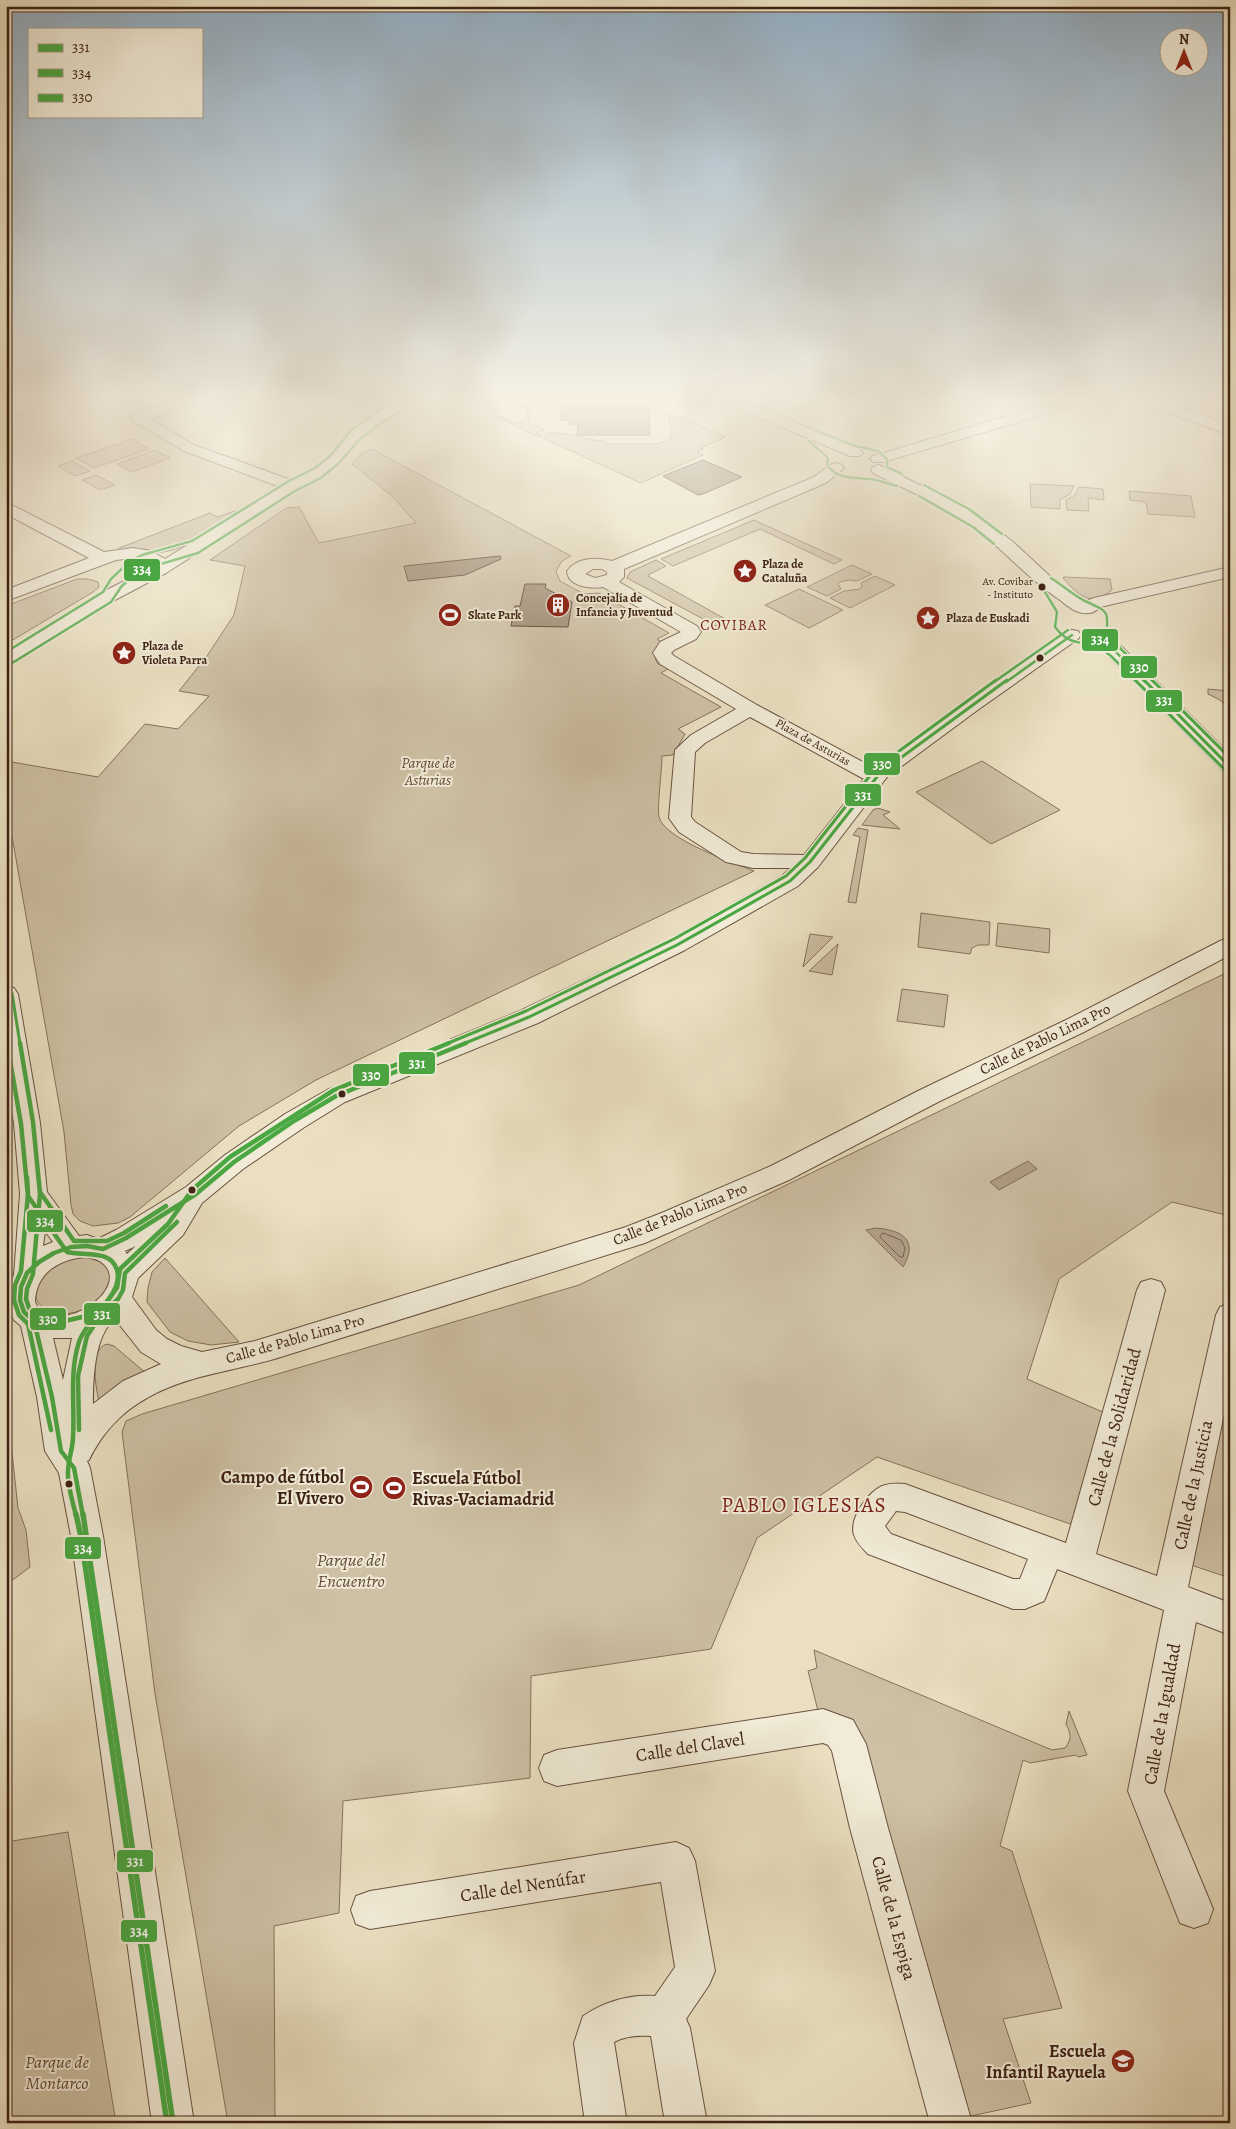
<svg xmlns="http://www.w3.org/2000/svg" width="1236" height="2129" viewBox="0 0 1236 2129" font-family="Alegreya,serif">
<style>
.green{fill:#cdc0a4;stroke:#86715c}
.water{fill:#b09f87;stroke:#826d59}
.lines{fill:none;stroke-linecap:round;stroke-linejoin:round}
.shore{stroke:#77604e;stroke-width:1}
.canal{fill:#b09f87;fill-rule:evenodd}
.building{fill:#97856e;stroke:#3e2215}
.minor-casing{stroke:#695240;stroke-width:2}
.minor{fill:#f1ebd7;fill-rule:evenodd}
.bus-1-far3-casing{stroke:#f1ebd7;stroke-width:5}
.bus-1-far2-casing{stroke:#f1ebd7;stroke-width:6}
.bus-1-far1-casing{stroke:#f1ebd7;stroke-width:8}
.bus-1-casing{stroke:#f1ebd7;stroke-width:9}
.bus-2-far3-casing{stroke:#f1ebd7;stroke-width:5}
.bus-2-far2-casing{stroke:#f1ebd7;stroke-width:6}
.bus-2-far1-casing{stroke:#f1ebd7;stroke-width:8}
.bus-2-casing{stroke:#f1ebd7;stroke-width:9}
.bus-3-far2-casing{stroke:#f1ebd7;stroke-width:5}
.bus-3-far1-casing{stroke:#f1ebd7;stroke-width:6}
.bus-3-casing{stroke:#f1ebd7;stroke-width:8}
.bus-1-far3{stroke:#49a842;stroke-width:2.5}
.bus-1-far2{stroke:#49a842;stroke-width:3}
.bus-1-far1{stroke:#49a842;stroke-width:4.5}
.bus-1{stroke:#49a842;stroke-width:5.5}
.bus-2-far3{stroke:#49a842;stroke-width:2.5}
.bus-2-far2{stroke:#49a842;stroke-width:3}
.bus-2-far1{stroke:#49a842;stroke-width:4.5}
.bus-2{stroke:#49a842;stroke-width:5.5}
.bus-3-far2{stroke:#49a842;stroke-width:2.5}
.bus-3-far1{stroke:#49a842;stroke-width:3}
.bus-3{stroke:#49a842;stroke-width:4.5}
.bus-dot{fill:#3e2215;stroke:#f1ebd7;stroke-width:2}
.labels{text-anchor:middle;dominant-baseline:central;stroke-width:4;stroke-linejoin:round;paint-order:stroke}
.far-bus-label{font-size:11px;fill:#3e2215;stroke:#f1ebd7;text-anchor:end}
.far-poi-label{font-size:12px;font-weight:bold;fill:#3e2215;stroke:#f1ebd7;text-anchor:start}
.far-street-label{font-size:12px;fill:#3e2215;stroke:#f1ebd7}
.far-quarter-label{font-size:15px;letter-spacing:1px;fill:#7a1f14;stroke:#f1ebd7}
.park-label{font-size:15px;font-style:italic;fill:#624a39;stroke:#f1ebd7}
.street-label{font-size:15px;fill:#3e2215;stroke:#f1ebd7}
.near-street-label{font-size:18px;fill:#3e2215;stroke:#f1ebd7}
.near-poi-label{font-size:18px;font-weight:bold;fill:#3e2215;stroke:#f1ebd7;text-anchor:end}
.near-park-label{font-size:18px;font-style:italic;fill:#624a39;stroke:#f1ebd7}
.near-quarter-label{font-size:21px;letter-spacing:1px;fill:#7a1f14;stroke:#f1ebd7}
.line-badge{stroke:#f1ebd7;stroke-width:2}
.badge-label{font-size:14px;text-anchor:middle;font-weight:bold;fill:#fff}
</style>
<rect width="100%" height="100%" fill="#eae0c1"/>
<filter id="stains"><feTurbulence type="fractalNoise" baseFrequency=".004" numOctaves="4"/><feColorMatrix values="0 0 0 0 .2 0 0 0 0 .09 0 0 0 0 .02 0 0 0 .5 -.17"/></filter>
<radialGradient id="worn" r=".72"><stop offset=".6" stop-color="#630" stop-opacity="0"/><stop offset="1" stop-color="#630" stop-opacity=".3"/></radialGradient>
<path class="green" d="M1165,402H1230V427Z
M520,404L531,407L528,422L544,430L537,433L542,436L539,437L497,417L500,416L516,424L526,420L528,408L516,406Z
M669,413L726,437L701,448L703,449L697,452L703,455L641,483L543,438L548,436L545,434C560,429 587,441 604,441L605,444H657L671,439Z
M132,439L149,449L94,468L76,458Z
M372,449L571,556L562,561L556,571L560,581L584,594L599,593L669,633L657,639L663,643L653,652L657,663L668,669L661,673L721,707L678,729L685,734L673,755L662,756C662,768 657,808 659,817C664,839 734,863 754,871L316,1080L239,1126L130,1217L118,1223L93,1226L80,1221L73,1214L71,1205L64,1132L6,802V761L98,777L145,724L178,729L209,696L179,691L207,656L234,615L245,566L210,560L286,508L299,507L319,543L416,523L392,496L352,464L361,454Z
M155,450L170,458L132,472L117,464Z
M72,461L90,471L75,476L58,466Z
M96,475L115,485L100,490L82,480Z
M1030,484L1074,486L1070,494L1060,500V509L1031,507Z
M1079,487L1103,489L1104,500L1088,498L1089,511L1067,510L1066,500L1075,495Z
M1129,491L1191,496L1195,517L1148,514L1146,502L1130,500Z
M235,511L240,512L190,540L192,542C162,557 148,553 116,551L119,548L210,513L217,517Z
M754,520L842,560L834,564L760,529L673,566L661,559Z
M656,560L666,566L648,575V576L727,620L716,626L627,578L630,572Z
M852,565L872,574L857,581L850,580L840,582L838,584L841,589L827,596L807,587Z
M875,576L895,585L850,608L830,598L844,591L860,589L862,586L861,583Z
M1064,577L1110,579L1112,590C1090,608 1078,595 1063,578Z
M77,579H88L98,582L99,587L93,592L6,644V606Z
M799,589L843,610L809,628L765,605Z
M1208,689L1230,691V709L1220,700L1208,694Z
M982,761L1060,810L991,844L916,792Z
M878,808L890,812L883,815L900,829L862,825L873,810Z
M858,828L868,830L856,903L848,902L860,837L853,835Z
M921,913L990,922L989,945H978L972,948L970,954L918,947Z
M998,923L1050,929L1049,953L996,946Z
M810,934L833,937L803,967Z
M838,944L832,975L809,971Z
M1230,971V1216L1172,1202L1059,1279L1027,1379L1105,1413L1079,1527L877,1457L757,1538L711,1649L531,1676L530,1778L343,1801L339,1913L274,1926L275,2123H228L155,1694L122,1432L126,1421L142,1414L579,1285Z
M902,989L948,995L944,1027L897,1021Z
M84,1256C142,1266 96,1320 57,1313C23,1307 35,1275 58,1262C65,1258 76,1257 84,1256Z
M165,1258L239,1342L211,1345L188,1341L170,1332L147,1302L148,1288L152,1272Z
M107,1344L114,1346L147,1374L100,1407C97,1392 87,1349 107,1344Z
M1230,1345V1578L1182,1562Z
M10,1434L18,1508L26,1530L30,1567L6,1585V1436Z
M814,1650L1052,1750L1065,1748C1072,1739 1071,1734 1066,1724L1069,1711L1087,1755L1078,1757L1076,1755L1030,1763L1023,1760L1000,1846L1012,1851L1062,2008L1003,2019L1031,2103L962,2118L938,2034L819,1715L808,1671L817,1668Z
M68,1832L116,2123H6V1842Z"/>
<path class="water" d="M1028,1161L1037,1169L999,1190L990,1182Z
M876,1228C902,1230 919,1240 903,1267L866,1230Z"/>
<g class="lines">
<path class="shore" d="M883,1233L901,1240L905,1248L903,1257H900L880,1237Z"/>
<path class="canal" d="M1215,402H1230V410Z"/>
</g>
<path class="building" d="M561,402H612L622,403V406H649L650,435H577L578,424H570V420H560Z
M703,460L742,477L703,494L698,495L663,476Z
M500,556L501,559L465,575L408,581L404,566Z
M525,584H546L545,588L572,602L568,627L511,626L515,606H520Z"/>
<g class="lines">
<g class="minor-casing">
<path id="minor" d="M25,402H48L46,405L6,417V408Z
M166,402H188L186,405L150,419L194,445L291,480C305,473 319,466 330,455C349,435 365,414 393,403C398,401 406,402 412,402L360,438L340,462L324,476L298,489L166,573L113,601L13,664L6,666V652L101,593L151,567V564L133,558L116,560L6,601V590L89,558L6,514V502L104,552L133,548L151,551L165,559L280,487L184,451L133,421L131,418L133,415Z
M727,402H747L860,450L863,453L860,456H850L729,405Z
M1054,402H1078L1076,405L883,462H873L870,459L873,456Z
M1143,402H1165L1230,426V435L1145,405Z
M836,463L842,465L844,468L826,483L624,569V577L619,582L697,626L701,632L696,639L674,650L671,653L674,656L757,705L874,768L965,701L1066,631L1072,630L1078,631L1081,635L1078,639L979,709L887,777L818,867L798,886L685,950L538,1023L345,1102L303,1128L243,1169L202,1203L183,1235L138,1278L132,1297L156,1330L167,1339L181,1346L202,1352L255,1341L626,1227L664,1212L771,1166L920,1090L1066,1020L1222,940L1230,938V955L1084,1032L938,1102L789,1180L645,1243C525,1281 404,1318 284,1356C238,1371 189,1374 147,1398C121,1412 101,1435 89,1460L87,1461L90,1468L103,1536L194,2123H152L71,1536L59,1473L45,1451L37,1397L21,1326L14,1320L6,1302L7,1291L14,1275L20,1194L14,1123L6,1073V986L14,988L18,994L40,1123L47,1192L79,1236L87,1235L98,1239L116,1230L186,1187L225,1155L285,1114L327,1090L520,1011L669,940L782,876L791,868H753L726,862L679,832L669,818L675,750L691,735L736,709L660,664L653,653L660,642L681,632L603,587C591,589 568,587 567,571C577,557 597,557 612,561L814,477L830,465ZM593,569H602L607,572V575L595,578L585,574ZM750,717L864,779L804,855L753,854L741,852L695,822L691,817L695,752L705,743ZM45,1231L53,1242L43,1246ZM137,1245L127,1254L125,1251L136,1246ZM86,1257C91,1258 97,1259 101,1262C137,1288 53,1342 35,1302C36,1272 60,1259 86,1257ZM115,1319L141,1352L161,1364L123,1381L93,1404C93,1380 94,1335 115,1319ZM53,1338H72L63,1380Z
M879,465L962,506L983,519L1012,541L1053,579L1086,601L1094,598L1230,567V577L1100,607C1094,614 1085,615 1076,611C1069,608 1063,602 1057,598C1026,577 1002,548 972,526C942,504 906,490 873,473L871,470L873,467Z
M1096,632L1102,633L1122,647L1230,755V773L1223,771L1108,655L1087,637L1090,633Z
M1151,1279L1161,1282L1165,1290L1096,1554L1157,1576L1216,1315L1220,1307L1230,1303V1385L1188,1587L1230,1603V1635L1196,1622L1164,1791L1213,1909L1208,1923L1194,1928L1180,1923L1128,1791L1164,1610L1057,1569L1044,1601L1025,1609H1013L868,1554C863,1549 857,1543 854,1535C849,1519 867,1493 882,1486C890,1483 896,1483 905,1484L1066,1543L1137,1290L1141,1282ZM896,1511L905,1512L1028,1559L1020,1579H1013L891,1534L885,1526Z
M823,1709L853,1720L866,1744L888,1828L972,2123H930L850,1828L832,1751L828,1745L823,1743L557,1786L544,1781L539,1768L544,1755L557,1750Z
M676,1842L689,1848L695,1861L715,1971L709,1985L686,2019L690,2028L707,2123H665L651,2036C639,2035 625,2036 614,2042L627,2123H585L574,2043L583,2016C604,2002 629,1994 655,1996L675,1967L661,1882L370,1929L356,1924L351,1910L356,1896L370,1891Z"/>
</g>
<use href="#minor" class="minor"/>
<g class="bus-1-far3-casing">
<path id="bus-1-far3" d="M1096,637L1115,651L1145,682
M1006,682L1072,635"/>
</g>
<g class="bus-1-far2-casing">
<path id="bus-1-far2" d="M1144,680L1230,767
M463,1044L529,1017L677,945L790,881L810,862L880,773L1007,680"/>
</g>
<g class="bus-1-far1-casing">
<path id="bus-1-far1" d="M79,1430L78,1376L87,1336L101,1315L118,1299L123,1290L125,1273L177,1222
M83,1516L74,1468L61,1451L52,1397L34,1321L24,1312L20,1300L21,1287L27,1273L39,1262L54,1253L71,1247L87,1246L103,1249L126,1238L196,1194L234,1162L294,1121L336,1096L466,1043"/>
</g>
<g class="bus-1-casing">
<path id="bus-1" d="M83,1514L173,2123"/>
</g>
<g class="bus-2-far3-casing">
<path id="bus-2-far3" d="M815,430L855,446L878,451L887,459V467L902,474
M809,441L826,456L828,459L827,465C838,480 853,477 870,479C879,480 888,484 897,486
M924,485L969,509L1002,534
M919,496L973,527L994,544
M1042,587L1057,612L1055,627C1068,645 1087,647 1106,636C1110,609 1106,611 1085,601C1073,595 1062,585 1051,578
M1092,642L1111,656L1137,682
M9,665L111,602L121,587L137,571L198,553L295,491L321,478L339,463L359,440L377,426L408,407"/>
</g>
<g class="bus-2-far2-casing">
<path id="bus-2-far2" d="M1135,680L1226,771
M6,1034L8,1044"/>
</g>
<g class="bus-2-far1-casing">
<path id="bus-2-far1" d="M7,1043L21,1124L28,1196L67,1252C83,1256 111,1249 117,1270C124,1295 86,1319 79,1342C69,1373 75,1406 73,1437C73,1450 67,1462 68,1475C68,1488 73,1502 76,1516
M27,1177L28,1194L21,1271L15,1285L14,1300L19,1315L28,1324L51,1430"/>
</g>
<g class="bus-2-casing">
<path id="bus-2" d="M76,1514L81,1537L167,2123"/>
</g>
<g class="bus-3-far2-casing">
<path id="bus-3-far2" d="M1100,632L1119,647L1154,682
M6,652L103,592L111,579L130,561L142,555L192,541L289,481L315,468L331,455L351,430L392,402
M994,682L1068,630"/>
</g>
<g class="bus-3-far1-casing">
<path id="bus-3-far1" d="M1152,680L1230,758
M12,993L20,1044
M446,1044L526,1011L674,939L786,876L805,858L876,768L996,680"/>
</g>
<g class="bus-3-casing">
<path id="bus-3" d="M20,1043L33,1122L40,1194L33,1274L27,1289L26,1299L29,1308L37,1315L50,1320L65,1321L82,1317L105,1304L117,1288L120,1269L168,1224L192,1190L230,1157L334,1090L449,1043
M38,1173L40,1192L74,1241H107L124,1233L166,1206"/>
</g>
<use href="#bus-1-far3" class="bus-1-far3"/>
<use href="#bus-1-far2" class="bus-1-far2"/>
<use href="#bus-1-far1" class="bus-1-far1"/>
<use href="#bus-1" class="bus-1"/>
<use href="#bus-2-far3" class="bus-2-far3"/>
<use href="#bus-2-far2" class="bus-2-far2"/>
<use href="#bus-2-far1" class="bus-2-far1"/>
<use href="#bus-2" class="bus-2"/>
<use href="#bus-3-far2" class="bus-3-far2"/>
<use href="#bus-3-far1" class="bus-3-far1"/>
<use href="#bus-3" class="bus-3"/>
</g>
<linearGradient id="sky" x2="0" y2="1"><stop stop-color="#91acc1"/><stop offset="0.57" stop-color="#f6f1e3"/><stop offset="1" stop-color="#f6f1e3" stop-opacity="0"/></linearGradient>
<rect width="1236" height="700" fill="url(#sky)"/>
<defs>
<g id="sight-disc" transform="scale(1.25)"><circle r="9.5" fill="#8f2418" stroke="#f1ebd7"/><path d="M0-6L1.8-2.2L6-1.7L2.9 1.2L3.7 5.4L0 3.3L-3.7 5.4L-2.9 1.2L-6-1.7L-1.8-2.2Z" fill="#fff"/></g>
<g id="building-disc" transform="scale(1.25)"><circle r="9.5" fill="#8f2418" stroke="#f1ebd7"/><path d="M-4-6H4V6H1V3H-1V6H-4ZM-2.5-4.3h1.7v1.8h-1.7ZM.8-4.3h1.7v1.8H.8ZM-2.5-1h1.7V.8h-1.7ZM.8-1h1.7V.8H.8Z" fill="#fff"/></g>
<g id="stadium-disc" transform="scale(1.25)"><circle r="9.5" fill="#8f2418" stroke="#f1ebd7"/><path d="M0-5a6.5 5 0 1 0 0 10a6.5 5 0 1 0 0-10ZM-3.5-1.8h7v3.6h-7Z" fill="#fff"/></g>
<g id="school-disc" transform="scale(1.25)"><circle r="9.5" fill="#8f2418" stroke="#f1ebd7"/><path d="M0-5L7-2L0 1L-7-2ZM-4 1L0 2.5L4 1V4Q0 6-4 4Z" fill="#fff"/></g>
</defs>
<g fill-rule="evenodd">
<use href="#sight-disc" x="745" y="571"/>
<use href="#building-disc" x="558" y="605"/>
<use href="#stadium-disc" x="450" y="615"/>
<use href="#sight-disc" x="928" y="618"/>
<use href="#sight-disc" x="124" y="653"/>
<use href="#stadium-disc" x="361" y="1487"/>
<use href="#stadium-disc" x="394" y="1488"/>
<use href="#school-disc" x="1123" y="2061"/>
</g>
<g class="bus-dot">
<circle cx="1042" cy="587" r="4.5"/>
<circle cx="1040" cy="658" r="4.5"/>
<circle cx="342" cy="1094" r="4.5"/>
<circle cx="192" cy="1190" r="4.5"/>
<circle cx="69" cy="1484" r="4.5"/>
</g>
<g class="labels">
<g class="far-bus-label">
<text x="1033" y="581">Av. Covibar<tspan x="1033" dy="13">- Instituto</tspan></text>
</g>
<g class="far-poi-label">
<text x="762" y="564">Plaza de<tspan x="762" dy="14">Cataluña</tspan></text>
<text x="576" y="598">Concejalía de<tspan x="576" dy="14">Infancia y Juventud</tspan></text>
<text x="468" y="615">Skate Park</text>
<text x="946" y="618">Plaza de Euskadi</text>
<text x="142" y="646">Plaza de<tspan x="142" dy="14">Violeta Parra</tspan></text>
</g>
<g class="far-street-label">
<text transform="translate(813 742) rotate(29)">Plaza de Asturias</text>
</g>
<g class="far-quarter-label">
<text x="734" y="625">COVIBAR</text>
</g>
<g class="park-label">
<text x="428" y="763">Parque de<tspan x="428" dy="17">Asturias</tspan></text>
</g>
<g class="street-label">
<text transform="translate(1045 1039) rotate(-26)">Calle de Pablo Lima Pro</text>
<text transform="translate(680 1214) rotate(-22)">Calle de Pablo Lima Pro</text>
<text transform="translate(295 1339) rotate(-16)">Calle de Pablo Lima Pro</text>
</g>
<g class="near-street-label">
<text transform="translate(1114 1427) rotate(-75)">Calle de la Solidaridad</text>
<text transform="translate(1193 1485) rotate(-78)">Calle de la Justicia</text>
<text transform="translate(1162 1714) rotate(-80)">Calle de la Igualdad</text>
<text transform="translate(690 1747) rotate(-9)">Calle del Clavel</text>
<text transform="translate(523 1886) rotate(-9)">Calle del Nenúfar</text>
<text transform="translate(894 1918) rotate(75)">Calle de la Espiga</text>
</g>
<g class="near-poi-label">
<text x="344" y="1477">Campo de fútbol<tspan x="344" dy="21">El Vivero</tspan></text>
<text x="412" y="1478" text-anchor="start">Escuela Fútbol<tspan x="412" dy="21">Rivas-Vaciamadrid</tspan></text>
<text x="1106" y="2051">Escuela<tspan x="1106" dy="21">Infantil Rayuela</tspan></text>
</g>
<g class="near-park-label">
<text x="351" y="1560">Parque del<tspan x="351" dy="21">Encuentro</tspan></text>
<text x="57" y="2062">Parque de<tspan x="57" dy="21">Montarco</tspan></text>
</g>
<g class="near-quarter-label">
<text x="804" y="1505">PABLO IGLESIAS</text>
</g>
</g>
<g class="line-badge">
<rect x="123" y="558" width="38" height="24" rx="5" fill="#49a842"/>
<rect x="1081" y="628" width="38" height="24" rx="5" fill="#49a842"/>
<rect x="1120" y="655" width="38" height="24" rx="5" fill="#49a842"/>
<rect x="1145" y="689" width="38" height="24" rx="5" fill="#49a842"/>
<rect x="863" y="752" width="38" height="24" rx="5" fill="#49a842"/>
<rect x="844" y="783" width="38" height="24" rx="5" fill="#49a842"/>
<rect x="398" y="1051" width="38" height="24" rx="5" fill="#49a842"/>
<rect x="352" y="1063" width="38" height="24" rx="5" fill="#49a842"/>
<rect x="26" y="1209" width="38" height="24" rx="5" fill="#49a842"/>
<rect x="83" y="1302" width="38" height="24" rx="5" fill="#49a842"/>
<rect x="29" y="1307" width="38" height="24" rx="5" fill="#49a842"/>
<rect x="64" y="1536" width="38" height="24" rx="5" fill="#49a842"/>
<rect x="116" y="1849" width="38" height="24" rx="5" fill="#49a842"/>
<rect x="120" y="1919" width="38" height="24" rx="5" fill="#49a842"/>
</g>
<g class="badge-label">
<text x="142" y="574">334</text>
<text x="1100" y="644">334</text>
<text x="1139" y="672">330</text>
<text x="1164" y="705">331</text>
<text x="882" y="769">330</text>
<text x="863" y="800">331</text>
<text x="417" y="1068">331</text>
<text x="371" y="1080">330</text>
<text x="45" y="1226">334</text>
<text x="102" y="1319">331</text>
<text x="48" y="1324">330</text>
<text x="83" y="1553">334</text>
<text x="135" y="1866">331</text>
<text x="139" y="1936">334</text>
</g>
<rect width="1236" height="2129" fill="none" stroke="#eae0c1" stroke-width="25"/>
<rect x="8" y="8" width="1221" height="2114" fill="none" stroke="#3e2215" stroke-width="2.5"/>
<rect x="12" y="12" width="1211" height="2104" fill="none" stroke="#3e2215"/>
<rect x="28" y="28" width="175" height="90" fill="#f1ebd7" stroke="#a99b89"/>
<rect x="38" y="44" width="25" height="8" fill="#49a842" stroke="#a99b89"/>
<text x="72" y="52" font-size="15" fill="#3e2215">331</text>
<rect x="38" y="69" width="25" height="8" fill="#49a842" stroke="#a99b89"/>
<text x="72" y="78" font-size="15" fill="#3e2215">334</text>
<rect x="38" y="94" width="25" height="8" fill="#49a842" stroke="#a99b89"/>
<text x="72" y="102" font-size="15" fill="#3e2215">330</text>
<g transform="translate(1184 52)"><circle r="24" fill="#f1ebd7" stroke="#a99b89"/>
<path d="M0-4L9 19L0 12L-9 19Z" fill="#8f2418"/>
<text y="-8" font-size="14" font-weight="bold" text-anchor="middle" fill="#3e2215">N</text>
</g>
<rect width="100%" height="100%" filter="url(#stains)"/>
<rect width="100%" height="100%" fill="url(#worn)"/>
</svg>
